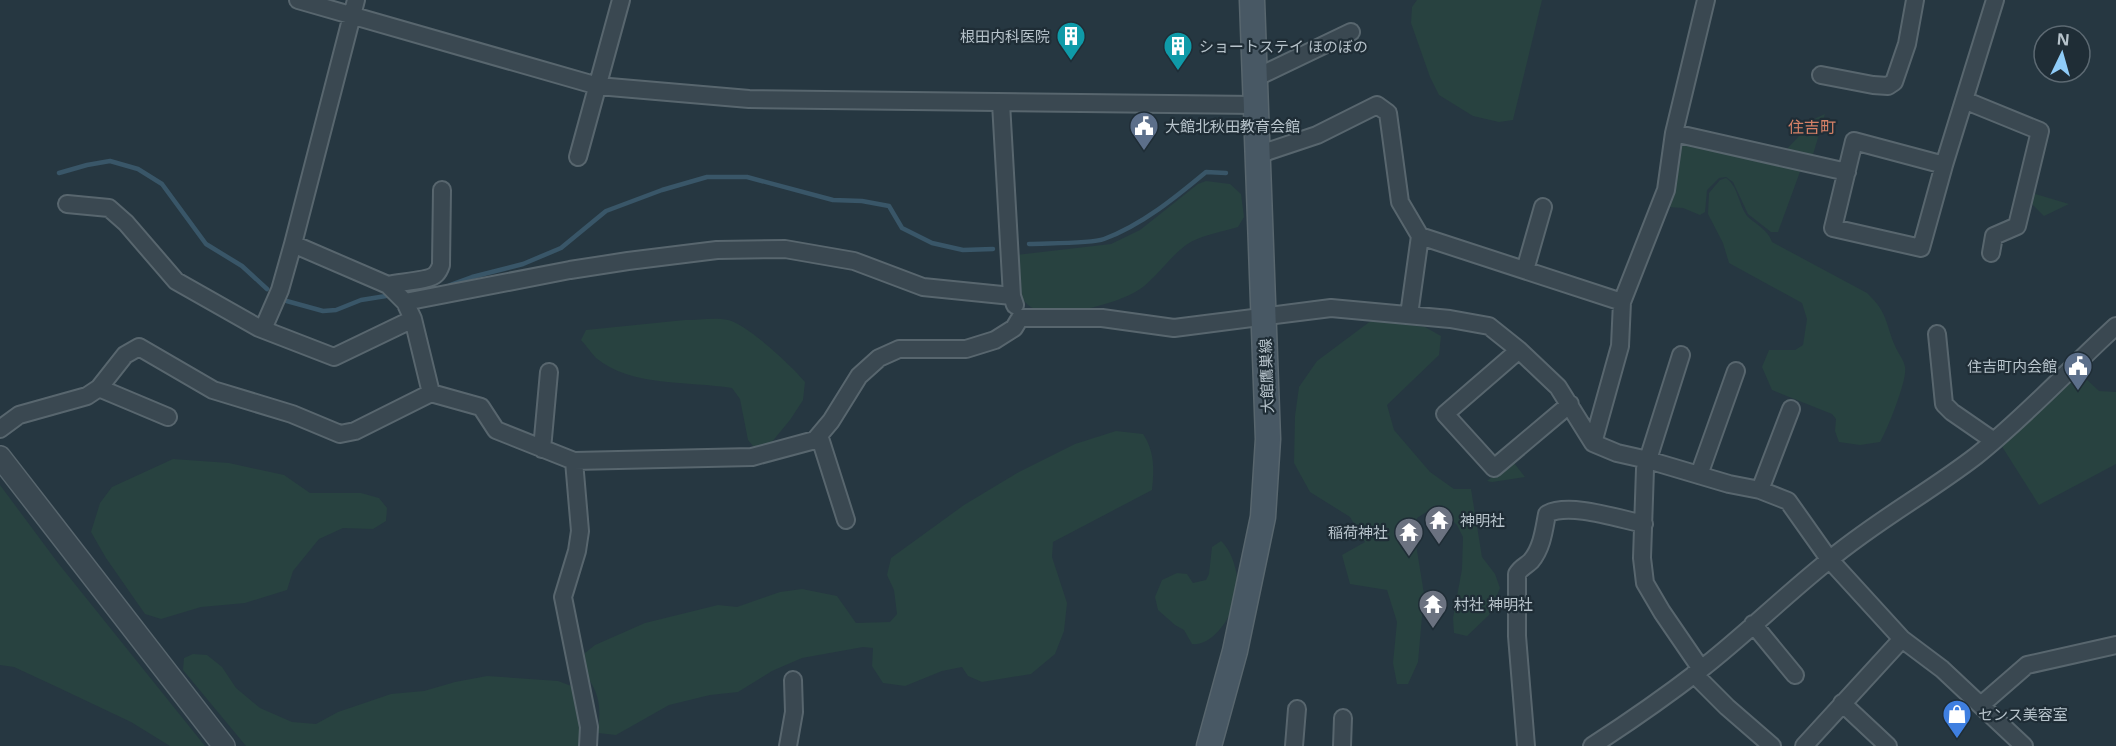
<svg xmlns="http://www.w3.org/2000/svg" width="2116" height="746" viewBox="0 0 2116 746" font-family="'Open Sans','Noto Sans JP',sans-serif">
<style>
.green{fill:#284240}
.lines{fill:none;stroke-linecap:round;stroke-linejoin:round}
.stream{stroke:#395668;stroke-width:4.5}
.minor-casing{stroke:#58666e;stroke-width:20}
.tertiary-casing{stroke:#58666e;stroke-width:24}
.secondary-casing{stroke:#58666e;stroke-width:27}
.minor{stroke:#3a4851;stroke-width:16}
.tertiary{stroke:#3a4851;stroke-width:21}
.secondary{stroke:#485864;stroke-width:24}
.labels{text-anchor:middle;dominant-baseline:central;stroke-width:4.5;stroke-linejoin:round;paint-order:stroke}
.poi-label{font-size:15px;fill:#b7c3cb;stroke:#1f2d36;text-anchor:start}
.street-label{font-size:15px;fill:#b7c3cb;stroke:#1f2d36}
.neighbourhood-label{font-size:16px;fill:#d68167;stroke:#1f2d36}
</style>
<rect width="100%" height="100%" fill="#263741"/>
<path class="green" d="M1417,0H1542L1513,120L1499,122L1473,116L1439,95L1430,77L1411,23L1412,7Z
M1825,114L1812,158L1784,152L1816,118Z
M1695,144L1801,169L1778,232H1771L1748,214L1733,182L1726,177L1719,178L1707,190L1705,212L1700,215L1683,208L1668,207L1676,150L1685,145L1694,148Z
M1726,178C1739,187 1738,205 1748,217C1757,225 1768,230 1772,242L1867,293C1888,313 1885,322 1895,346C1898,353 1904,360 1905,367C1908,378 1887,431 1880,442L1860,445L1839,442L1835,431L1836,419L1832,414L1772,390L1762,367L1769,350H1795L1803,345L1807,319L1802,303L1729,263L1723,243L1708,214L1709,193L1720,180Z
M1206,181L1230,184L1241,194L1244,217L1238,227C1222,232 1200,235 1186,245C1170,257 1159,274 1143,287C1123,303 1045,325 1026,303C1015,291 1017,271 1016,255L1111,244L1140,230L1198,184Z
M2032,193L2069,204L2044,216L2031,203Z
M685,320C698,320 715,317 728,320C747,324 792,366 805,382L803,400L790,420L771,443L754,447L748,440L740,399L732,388C689,381 631,387 596,358C591,353 586,345 581,340L586,330Z
M1372,320L1425,327L1441,336L1439,355L1387,405L1394,430L1430,472L1454,489H1471L1482,557L1495,574L1500,588L1489,615L1467,636L1454,633L1453,618L1462,569L1463,537L1457,525L1445,513L1428,511L1417,518L1415,538L1424,594L1418,662L1408,684H1397L1393,663L1397,622L1387,590L1350,584L1342,555L1365,542L1350,517L1310,492L1294,463L1295,416L1299,387L1317,361Z
M2082,375L2099,391L2116,392V464L2039,505L2001,445L2074,378Z
M1116,431L1143,434C1155,452 1154,470 1152,490L1053,542L1052,557L1067,603L1064,631L1055,654L1031,674L982,682L968,676L962,667L942,671L905,686L883,683L872,666L873,648L863,647L802,658L772,671L738,692L710,695L669,705L616,735L598,733C601,703 600,695 583,670L585,653L595,645L645,623L718,605L737,607L780,592L802,589L837,596L856,623L890,622L897,614L894,590L887,575L891,558L964,505L1019,472L1075,444Z
M173,459L229,463L284,475L310,493H361L379,498L387,508L386,521L373,529L343,528L319,539L293,571L287,590L245,603L201,607L161,619L145,614L106,558L91,532L100,503L112,487Z
M1510,462L1514,463L1525,477L1492,482L1487,481Z
M0,485L58,563L205,746H170L131,722L55,686L14,667L0,665Z
M1221,541C1232,551 1238,572 1238,588C1237,609 1215,647 1192,644L1184,630L1175,625L1158,610L1155,597L1162,580L1177,573L1187,574L1193,583L1206,580L1209,574L1212,547Z
M193,654L207,655L222,667L236,688L260,708L292,722L316,724L338,712L391,694L424,691L455,682L487,676L558,681L574,687L582,726L579,746H246L183,670L184,658Z"/>
<g class="lines">
<path class="stream" d="M59,173L87,165L110,161L138,169L162,184L206,244L242,266L267,289
M1029,244C1047,243 1090,244 1104,239C1142,225 1176,197 1206,172L1226,173
M450,285L472,277L523,264L561,248L606,211L662,190L707,177H747L833,200L862,201L889,206L902,228L932,243L963,250L993,249
M412,292L433,288
M283,300L323,311L336,310L361,300L386,296"/>
<g class="minor-casing">
<path id="minor" d="M298,0L598,86L749,99L1256,105
M356,0L293,244L388,285L405,302L413,319L431,393L481,407L496,430L574,461L752,457L815,440L831,421L859,376L879,358L899,349H966L995,340L1014,328L1020,318
M1821,75L1873,85L1888,86L1894,82L1907,44L1915,0
M1255,78L1351,32
M1964,100L2040,131L2017,226L1994,236L1991,253
M1001,103L1012,296L1015,305
M1674,133L1847,172
M1257,155L1317,135L1377,105L1388,113L1400,202L1420,236L1409,315
M578,157L621,0
M1944,165L1854,141L1833,228L1921,248L1944,165L1995,0
M67,204L109,208L126,223L176,281L259,328L334,357L413,319
M1420,236L1622,302
M1525,270L1543,207
M388,285C399,282 430,281 436,274C439,271 440,268 441,265L442,190
M405,302L570,270L628,261L717,250L785,249L854,261L923,287L1012,296
M1020,318H1102L1174,328L1331,308L1450,319L1489,326L1519,350L1558,387L1593,443L1617,453L1648,460L1729,484L1760,490L1788,501L1829,559L1902,639L1942,669L2024,746
M263,329L280,290L293,244
M1937,334L1944,404L1952,412L1994,441
M1519,350L1445,414L1494,468L1570,404
M1681,355L1645,469L1642,558L1645,583L1662,612L1701,669
M99,388L168,417
M0,429L19,415L87,396L99,388L125,355L139,347L213,390L292,414L340,434L355,431L431,393
M819,435L846,520
M1593,443L1620,346L1622,302L1666,190L1674,133L1706,0
M542,449L549,372
M574,461L580,531L577,551L563,597L589,727L588,746
M1699,475L1736,371
M1760,490L1791,409
M1753,624L1795,675
M1694,674L1727,707L1772,746
M1842,703L1888,746
M1981,705L2027,665L2116,645
M788,746L794,712L793,680
M1294,746L1297,709
M1342,746L1343,718
M1526,746L1517,636V574C1521,567 1526,566 1531,561C1542,548 1544,530 1547,514C1570,502 1619,519 1644,524
M1592,746C1629,722 1665,697 1700,670C1744,636 1784,596 1828,561C1874,522 1928,493 1976,456C2026,416 2069,369 2116,326
M1804,746L1902,639"/>
</g>
<g class="tertiary-casing">
<path id="tertiary" d="M0,457L224,746"/>
</g>
<g class="secondary-casing">
<path id="secondary" d="M1209,746L1235,651L1263,517L1268,439L1252,0"/>
</g>
<use href="#minor" class="minor"/>
<use href="#tertiary" class="tertiary"/>
<use href="#secondary" class="secondary"/>
</g>
<defs>
<g id="building-pin" transform="scale(1.5)"><path d="M0 17L-7.5 6A9.5 9.5 0 1 1 7.5 6Z" fill="#0f9aa8" stroke="#1f2d36"/><path d="M-4-6H4V6H1V3H-1V6H-4ZM-2.5-4.3h1.7v1.8h-1.7ZM.8-4.3h1.7v1.8H.8ZM-2.5-1h1.7V.8h-1.7ZM.8-1h1.7V.8H.8Z" fill="#fff"/></g>
<g id="civic-pin" transform="scale(1.5)"><path d="M0 17L-7.5 6A9.5 9.5 0 1 1 7.5 6Z" fill="#5c6f8a" stroke="#1f2d36"/><path d="M-.6-6.5H3V-4.5H.6V-3L4-1V1h2V6H-6V1h2V-1L-.6-3ZM-1.2 2.5V6h2.4V2.5Z" fill="#fff"/></g>
<g id="temple-pin" transform="scale(1.5)"><path d="M0 17L-7.5 6A9.5 9.5 0 1 1 7.5 6Z" fill="#6b7280" stroke="#1f2d36"/><path d="M0-6L5-2H3V0L6.5 2.5H4V6H1.5V3h-3V6H-4V2.5H-6.5L-3 0V-2H-5Z" fill="#fff"/></g>
<g id="shop-pin" transform="scale(1.5)"><path d="M0 17L-7.5 6A9.5 9.5 0 1 1 7.5 6Z" fill="#3f7fe0" stroke="#1f2d36"/><path d="M-5-2.5h2.3a2.7 3.5 0 0 1 5.4 0H5L5.5 6h-11ZM-1.5-2.5h3a1.5 2.3 0 0 0-3 0Z" fill="#fff"/></g>
</defs>
<g fill-rule="evenodd">
<use href="#building-pin" x="1071" y="36"/>
<use href="#building-pin" x="1178" y="46"/>
<use href="#civic-pin" x="1144" y="126"/>
<use href="#civic-pin" x="2078" y="366"/>
<use href="#temple-pin" x="1439" y="520"/>
<use href="#temple-pin" x="1409" y="532"/>
<use href="#temple-pin" x="1433" y="604"/>
<use href="#shop-pin" x="1957" y="714"/>
</g>
<g class="labels">
<g class="poi-label">
<text x="1050" y="36" text-anchor="end">根田内科医院</text>
<text x="1199" y="46">ショートステイ ほのぼの</text>
<text x="1165" y="126">大館北秋田教育会館</text>
<text x="2057" y="366" text-anchor="end">住吉町内会館</text>
<text x="1460" y="520">神明社</text>
<text x="1388" y="532" text-anchor="end">稲荷神社</text>
<text x="1454" y="604">村社 神明社</text>
<text x="1978" y="714">センス美容室</text>
</g>
<g class="street-label">
<text transform="translate(1266 376) rotate(-92)">大館鷹巣線</text>
</g>
<g class="neighbourhood-label">
<text x="1812" y="127">住吉町</text>
</g>
</g>
<g transform="translate(2062 54) rotate(5)"><circle r="28" fill="#1f2d36" stroke="#5c6972" stroke-width="1.5"/>
<path d="M0-4.5L10 22L0 15L-10 22Z" fill="#8fccf8"/>
<text y="-9" font-size="16" font-weight="bold" text-anchor="middle" fill="#b7c3cb">N</text>
</g>
</svg>
